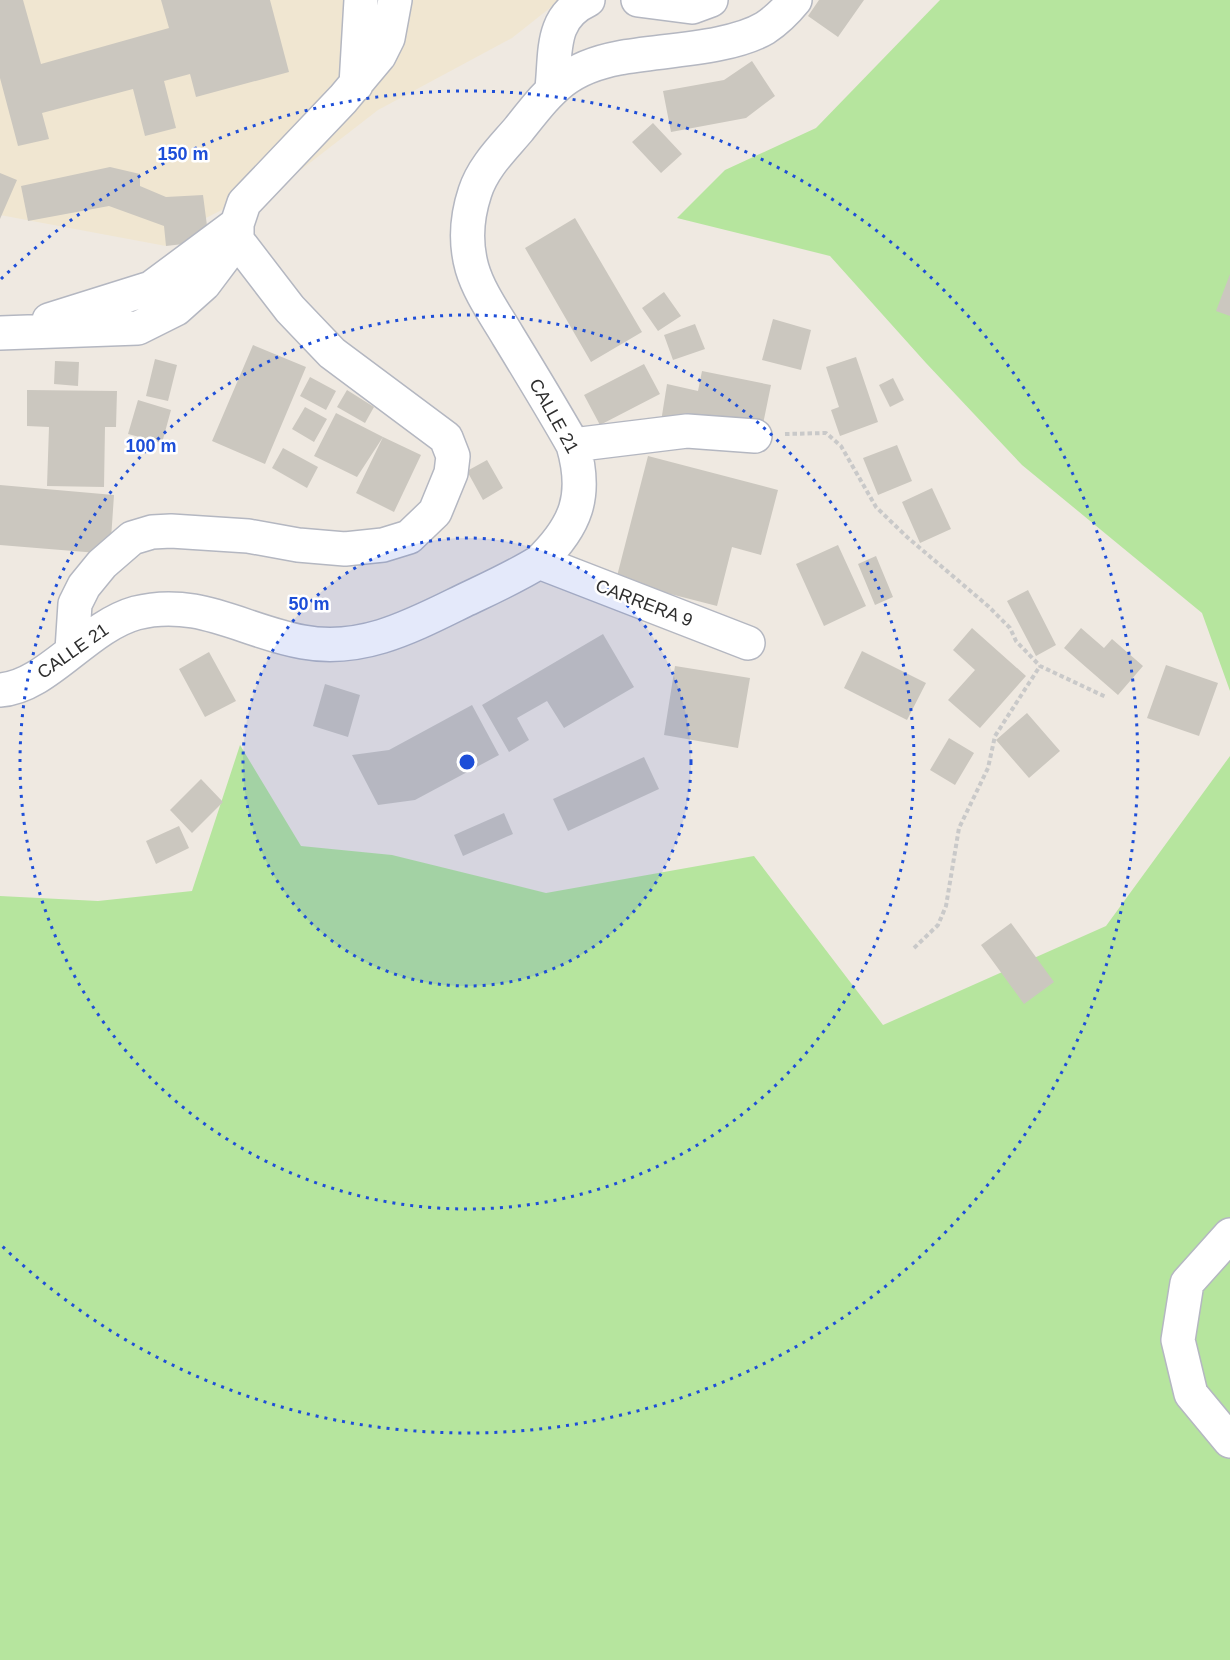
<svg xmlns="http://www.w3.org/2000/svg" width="1230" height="1660" viewBox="0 0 1230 1660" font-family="Helvetica,sans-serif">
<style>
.education{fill:#f0e6d1}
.green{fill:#b6e59e}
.building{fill:#cbc7bf}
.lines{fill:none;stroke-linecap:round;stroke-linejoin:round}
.minor-casing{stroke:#b4b7c1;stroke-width:36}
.path{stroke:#c9c9c9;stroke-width:4;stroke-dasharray:4.5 3;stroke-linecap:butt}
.minor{stroke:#fff;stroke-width:33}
.ring{fill:none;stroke:#1d4ed8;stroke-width:3;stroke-dasharray:3 6}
.labels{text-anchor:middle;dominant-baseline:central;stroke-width:5;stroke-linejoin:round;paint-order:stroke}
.street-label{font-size:18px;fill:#2e2e2e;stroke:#fff}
.centre{fill:#1d4ed8;stroke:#fff;stroke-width:3}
.ring-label{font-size:18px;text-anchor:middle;font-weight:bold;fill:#1d4ed8;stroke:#fff;stroke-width:5;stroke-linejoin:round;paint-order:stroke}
</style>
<rect width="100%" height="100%" fill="#efe9e1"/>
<path class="education" d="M0,0H560L512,38L378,110L302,169L206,218L166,246L0,215Z"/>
<path class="green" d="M940,0H1230V691L1202,613L1022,465L926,363L830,256L677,218L725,170L816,128Z
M240,745L301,846L392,855L546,893L754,856L883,1025L1106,926L1230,756V1660H0V896L98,901L192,891Z"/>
<path class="building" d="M0,0H23L41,64L169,28L161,0H270L289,72L196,97L190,74L164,81L176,128L145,136L133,89L42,113L49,139L18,146L0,78Z
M819,0H864L838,37L808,16Z
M752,61L775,96L746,118L671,132L663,91L724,80Z
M653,123L682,154L661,173L632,142Z
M110,167L140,174V186L166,197L203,195L209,241L166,246L164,226L109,206L28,221L21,186Z
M0,173L17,180L0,219Z
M575,218L642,332L591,362L525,248Z
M1230,274V316L1216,311Z
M664,292L681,316L658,331L642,308Z
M773,319L811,330L801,370L762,360Z
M695,324L705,349L673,360L664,335Z
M253,345L306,367L265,464L212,441Z
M856,357L878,422L840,436L831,410L839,407L826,367Z
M155,359L177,365L168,401L146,396Z
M55,361L79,362L78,386L54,384Z
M644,364L660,394L600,425L584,395Z
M702,371L771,385L762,429L660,428L667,384L698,391Z
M310,377L336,391L326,410L300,396Z
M893,378L904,400L890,407L879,385Z
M27,390L117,391L116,427H105L104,487L47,486L49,427L27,426Z
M347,390L374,407L365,423L337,407Z
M138,400L171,410L162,443L128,434Z
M305,407L327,419L314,442L292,429Z
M336,413L383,437L357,477L314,456Z
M383,437L421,455L394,512L356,493Z
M897,445L912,481L878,495L863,458Z
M283,448L318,467L307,488L272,468Z
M648,456L778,490L761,555L732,547L717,606L616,580Z
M487,460L503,488L483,500L467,471Z
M0,485L114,495L110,554L0,545Z
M932,488L951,529L920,543L902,502Z
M838,545L866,606L824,626L796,564Z
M876,556L893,597L875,605L858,564Z
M1028,590L1056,645L1036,656L1007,601Z
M972,628L1026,676L980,728L948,700L975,670L953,650Z
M1081,628L1104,648L1112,639L1143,666L1118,695L1064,648Z
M603,634L634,687L564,728L547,701L517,718L529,740L509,752L482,705Z
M862,651L926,683L907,720L844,688Z
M209,652L236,701L205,717L179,669Z
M1166,665L1218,683L1199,736L1147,718Z
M675,666L750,678L738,748L664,735Z
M325,684L360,695L348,737L313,726Z
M472,705L499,755L415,800L378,805L352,755L389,750Z
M1027,713L1060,751L1029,778L996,740Z
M949,738L974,753L955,785L930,770Z
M644,757L659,789L568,831L553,799Z
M201,779L223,802L192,833L170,810Z
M504,813L513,834L463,856L454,835Z
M179,826L189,848L156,864L146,841Z
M1011,923L1054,982L1024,1004L981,945Z"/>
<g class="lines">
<g class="minor-casing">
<path id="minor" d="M638,0L692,7L711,0
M356,85L361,0
M552,88C556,52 550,17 588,0
M49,320L151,288L233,227
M0,333L138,328L176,309L204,284L237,240V224L244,203L343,99L379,56L388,38L395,0
M573,445L687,431L755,436
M539,562L748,643
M72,650L75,604L84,586L102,564L132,538L152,532L171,531L248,536L298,545L345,549L383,545L409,537L435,512L451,473L453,456L446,438L332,353L290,309L237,240
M0,690C47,687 86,627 136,613C198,597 245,632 303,642C362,653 412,626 463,601C488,589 515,577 539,562C576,526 588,496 573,445C552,408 530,372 508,336C495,314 479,292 472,268C465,243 467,216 475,192C483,167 503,148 519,129C551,89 566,68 619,58C661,50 730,49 765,28C777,20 786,11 795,0
M1230,1235L1187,1283L1178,1340L1191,1394L1230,1441"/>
</g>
<path class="path" d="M785,434L826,433L841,446L876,507L907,537L988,606L1010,628L1016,641L1040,666L1106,697
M914,948L938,925L946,906L959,828L988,768L995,736L1040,666"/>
<use href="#minor" class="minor"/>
</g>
<circle cx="467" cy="762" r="224" fill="#1d4ed8" fill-opacity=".12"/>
<g class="ring">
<circle cx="467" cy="762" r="224"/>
<circle cx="467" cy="762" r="447"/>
<path d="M1 279A671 671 0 1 1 1 1245"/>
</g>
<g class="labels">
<g class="street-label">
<text transform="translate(554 416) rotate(61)">CALLE 21</text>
<text transform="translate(644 603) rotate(21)">CARRERA 9</text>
<text transform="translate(73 651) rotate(-35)">CALLE 21</text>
</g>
</g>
<circle cx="467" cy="762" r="9" class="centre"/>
<g class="ring-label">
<text x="183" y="160">150 m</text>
<text x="151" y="452">100 m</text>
<text x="309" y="610">50 m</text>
</g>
</svg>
